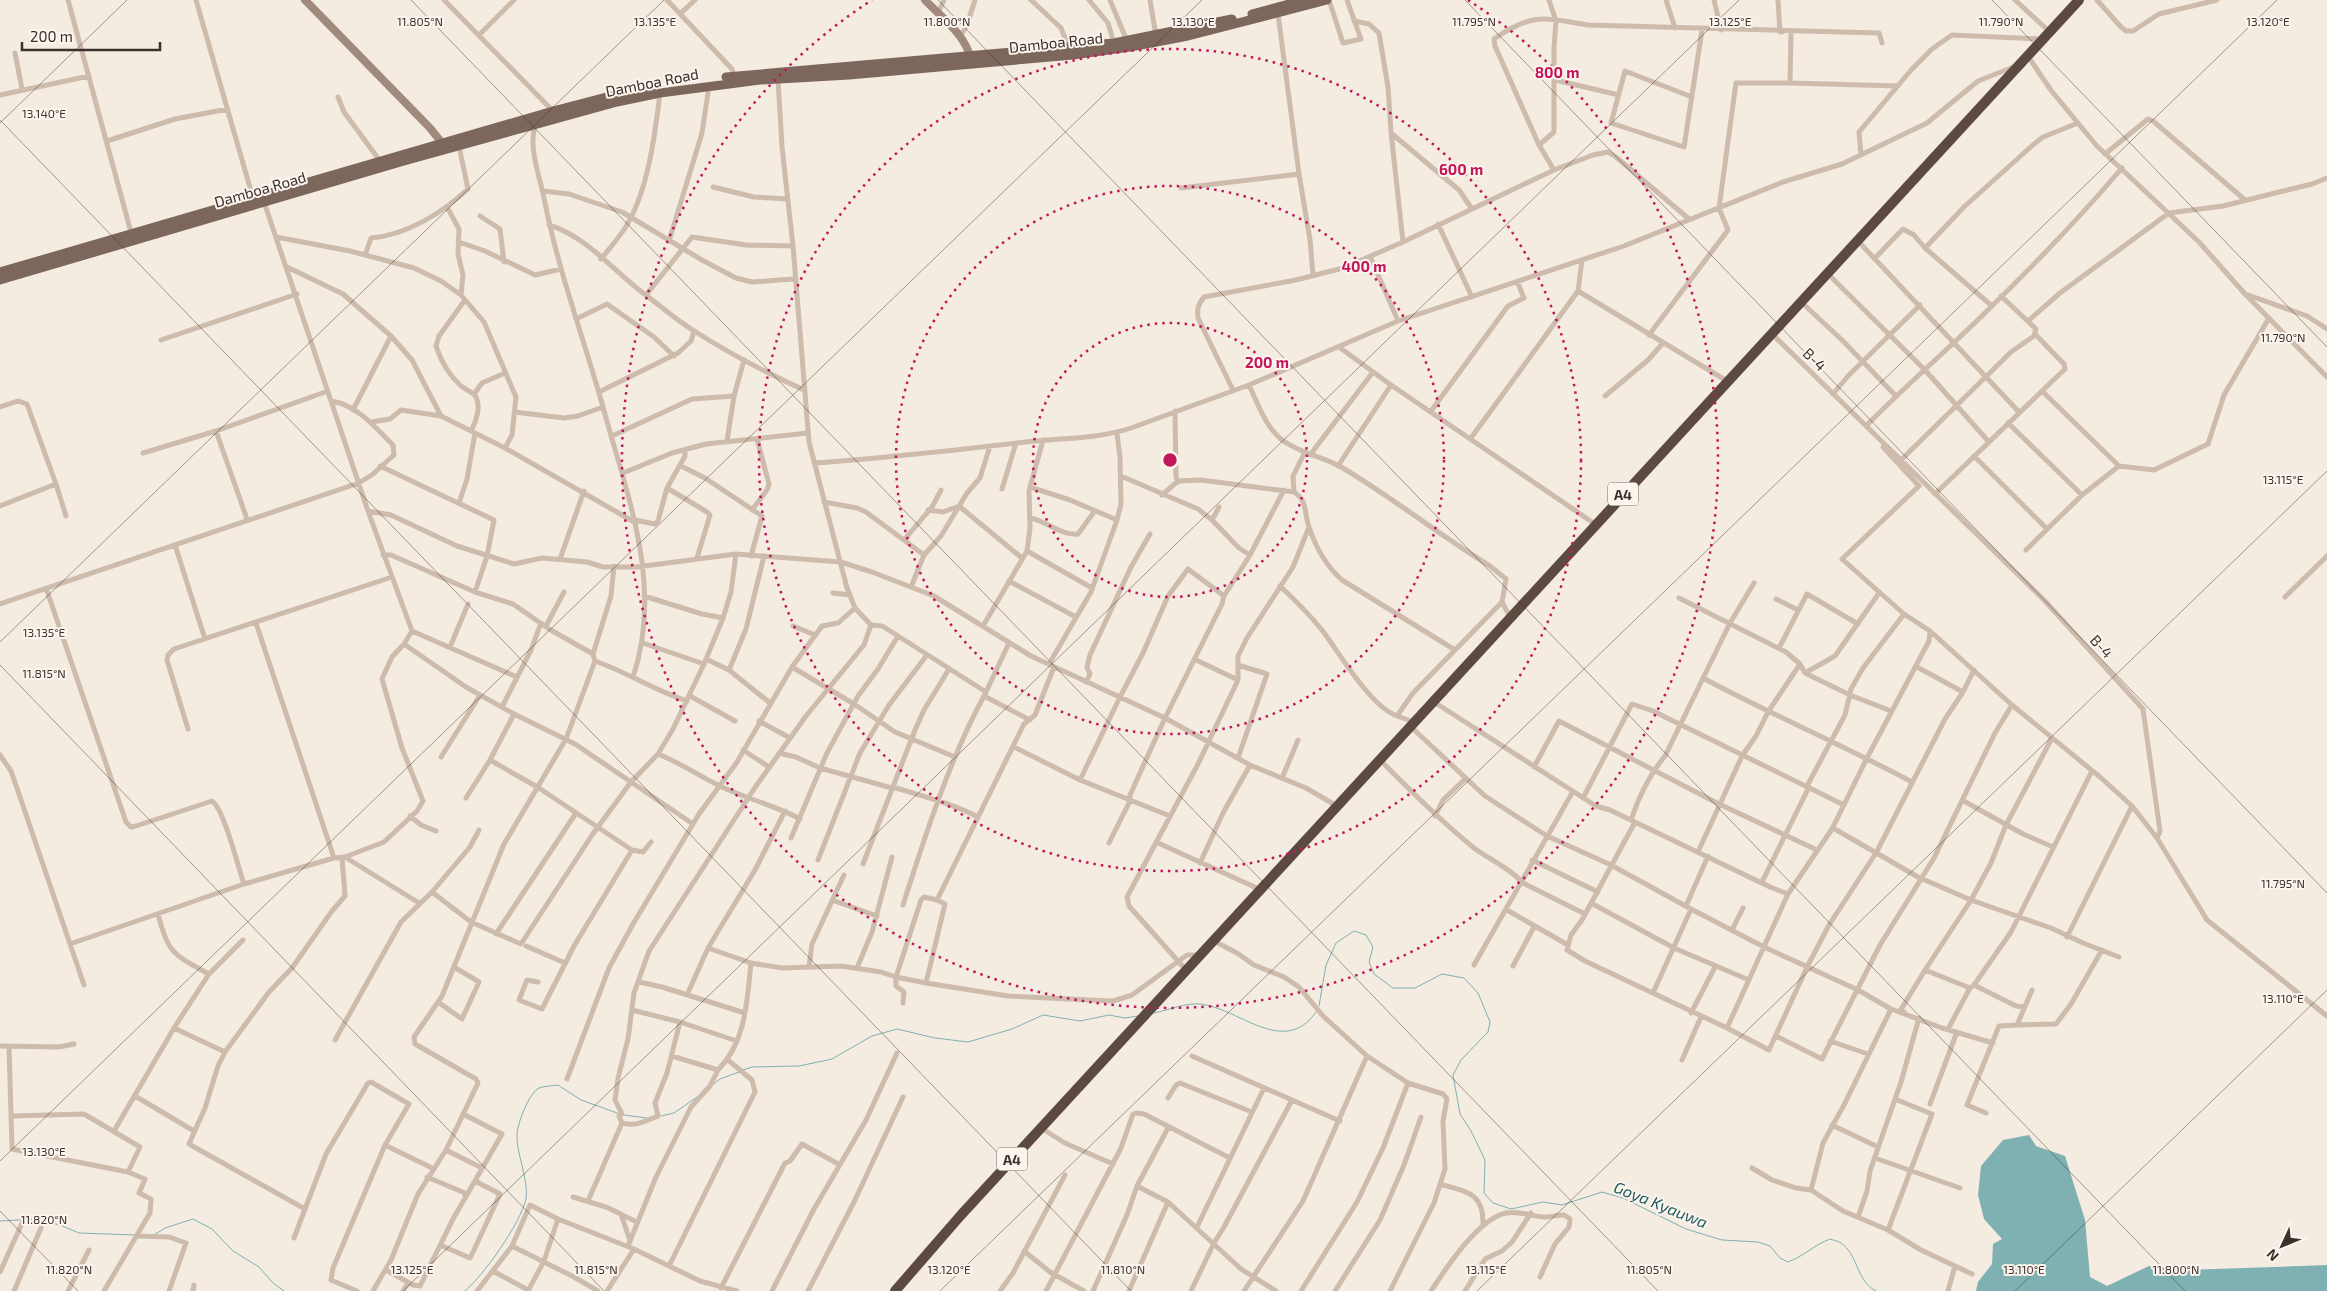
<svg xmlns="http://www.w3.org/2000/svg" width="2327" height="1291" viewBox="0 0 2327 1291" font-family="'Exo 2',sans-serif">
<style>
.water{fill:#7fb0b2}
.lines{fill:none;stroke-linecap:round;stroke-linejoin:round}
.stream{stroke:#7fb0b2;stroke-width:1}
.street{stroke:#cdbbac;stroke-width:5}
.secondary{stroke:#a18a7d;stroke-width:8}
.primary{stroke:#7d675c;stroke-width:9}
.highway{stroke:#5c4a42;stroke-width:10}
.ticks{fill:none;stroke:#3b302b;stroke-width:1;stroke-opacity:0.45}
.ring{fill:none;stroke:#c2185b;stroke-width:2.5;stroke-dasharray:2.5 5}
.labels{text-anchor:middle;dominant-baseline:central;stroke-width:4;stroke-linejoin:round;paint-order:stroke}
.shield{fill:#fbf5ee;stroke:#756b66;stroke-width:1}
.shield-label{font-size:14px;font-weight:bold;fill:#3b302b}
.street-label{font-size:15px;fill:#3b302b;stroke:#fbf5ee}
.water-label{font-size:16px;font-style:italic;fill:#1f5a5e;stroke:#fbf5ee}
.ticks-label{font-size:12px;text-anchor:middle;fill:#3b302b;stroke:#fbf5ee;stroke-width:4;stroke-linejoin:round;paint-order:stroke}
.centre{fill:#c2185b;stroke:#fbf5ee;stroke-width:2.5}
.ring-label{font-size:15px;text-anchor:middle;font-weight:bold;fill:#c2185b;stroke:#fbf5ee;stroke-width:4;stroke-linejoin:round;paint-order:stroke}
</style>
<rect width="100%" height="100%" fill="#f4ebe1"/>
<path class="water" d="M2029,1135L2036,1146L2065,1156L2085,1220L2090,1277L2107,1286L2149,1266L2186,1270L2327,1265V1291H1976L1978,1282L1992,1264L1993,1244L2002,1239L1984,1219L1978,1195L1981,1166L2003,1140Z"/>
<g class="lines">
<path class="stream" d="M1319,1006L1326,965L1336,943L1354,931L1366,935L1373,947L1369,962L1374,974L1393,988H1415L1442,974L1464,978L1478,993L1490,1022L1488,1032L1461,1060L1453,1075L1460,1114L1471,1131L1485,1160L1484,1193L1493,1203L1511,1209L1543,1202L1562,1205L1602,1192L1623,1198L1686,1229L1722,1240L1758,1242L1770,1246L1780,1258L1788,1262C1804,1256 1814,1245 1830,1239C1833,1240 1838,1241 1841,1243C1858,1254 1856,1281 1876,1291
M1154,1013C1169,1010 1184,1003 1200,1004C1239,1008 1284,1058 1316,1012
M743,1070L752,1067L799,1066L832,1059L872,1036L897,1029L935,1038L968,1042L1012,1029L1043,1015L1080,1021L1109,1015L1125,1018L1138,1016
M714,1084L720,1079L739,1072
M624,1115L647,1118
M661,1116L674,1113L697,1097
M0,1221L35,1219L60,1225L79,1233L136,1235
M154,1235L165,1228L193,1219L212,1229L233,1251L259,1267L273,1283L284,1291
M465,1291C484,1275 520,1224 526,1199C529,1181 516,1152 517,1135C517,1124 529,1093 539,1088C544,1086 552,1086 558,1085L581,1100L620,1114"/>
<path class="street" d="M68,0L132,236
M196,0L253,198
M444,0L553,111
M667,0L732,69L734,76
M1031,0L1061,28L1069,48
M1089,0L1108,23L1114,43
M1110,0L1127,41
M1150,0L1156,36
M1329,0L1343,43L1361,39L1347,0
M1666,0L1675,28
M1714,0L1721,30
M1778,0L1780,32H1782
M2015,0L2050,32
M2097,0L2121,27L2126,31H2133L2159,14L2217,0
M938,13L944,0
M680,14L695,0
M1278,14L1299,174L1310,240L1313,276
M1354,21L1369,24L1379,33L1388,87L1391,132L1403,242
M1791,32L1790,83L1898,86
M479,35L514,0
M961,36L968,22L975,0
M15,53L22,89
M2028,56L2050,89L2096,145L2199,242L2245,294L2327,377
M778,79L782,147L793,246L809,442L847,588L855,608L871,625L882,626L898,636L986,692L984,696L1030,720
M1555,80L1619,95
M0,95L89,76
M338,97L344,112L380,161
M1692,97L1625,71L1611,123L1684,147L1702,30
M535,125C528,150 541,179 545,203C559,273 584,339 603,407C627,496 664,585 633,677
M1391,133L1459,190L1472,209
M107,141L175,119L228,109
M1539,145L1554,132V48L1556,21L1549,0
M2105,154L2148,119L2153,121L2244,199
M1861,155L1859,132L1912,69L1932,49L1952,35L2041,39
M1554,170L1539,145L1495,46L1494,39C1533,12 1544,18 1588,25L1879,33L1882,43
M713,187L754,197L788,199
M1181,188L1299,174
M543,191L569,194L622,212L702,260L736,278L752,282L794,279
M264,202L368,511L412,631L404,644L466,687L514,714L575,744L693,824
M447,207L459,229L458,254L463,275L461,295
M480,216L500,229L504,262
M1438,224L1472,297
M549,225C588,237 615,273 647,296C663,308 679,322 696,332C730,354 767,373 804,390
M276,237L350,251L414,268L441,281L461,295L484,322L516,397L512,435L505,448
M1857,240L2019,412
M669,241L702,133L709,86
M459,242L485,251L535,275L561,269
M1925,248L1965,206L2034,144L2043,137L2078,123
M365,255L371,238C407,235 442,213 468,189L459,146
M1370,256L1398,321
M1875,258L1903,229L1914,235L1925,248L1992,306
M601,259C609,249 618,239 625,228C648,192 655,135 660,93
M287,267L343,294L391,336L412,360L441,416L505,448L636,523
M1827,273L1925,370L1989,442
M1578,291L1727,381
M646,295L692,237L746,245L793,246
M2248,295L2307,316L2327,329
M465,300L439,336L436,346C441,362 449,375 461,386C466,390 473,392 476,397C481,407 476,422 471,431
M1800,301L1841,339L1895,395
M576,319L607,304L654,337L674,356
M2028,321L2060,293L2169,213L2223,206L2312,184L2327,178
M1771,333L2045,601L2143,709L2160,831L2157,838L2207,920L2327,1016
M2035,334L2064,364L2065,369L2042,391
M1649,335L1728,230L1719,208L1736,83H1790
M161,340L297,294
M1339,347L1391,385L1595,524
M1249,385C1258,404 1265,426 1282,440C1301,454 1322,456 1341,467C1392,497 1439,535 1490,566L1506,579L1502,602L1510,617
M1233,390L1198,318C1197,309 1198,304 1204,297L1296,280L1343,268L1403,242L1554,170L1593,155L1608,152L1616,157L1689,219
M599,392L678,353L691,341L694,331
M474,394L482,383L505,373
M1833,394L1848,376L1920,305
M1605,396L1648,360L1663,343
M0,407L18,401L27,404L56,484L66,516
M353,410L391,336
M1175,411L1176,477L1178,482
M1431,411L1508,306L1524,298L1517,281
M514,412L564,418L578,416L603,407
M371,422L390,419L401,410L441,416
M2008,423L2082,495
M1866,426C1906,385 1950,348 1991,307C2036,263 2081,216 2122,168
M216,431L247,519
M612,436L692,399L734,396
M1471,438L1578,291L1582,260
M727,441L734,396L744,360
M1883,447L1919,486L1842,559L1904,614L1930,631L2012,705L2100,777L2132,806L2157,838
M143,453L216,431L328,391
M1304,454L1293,476L1294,492C1308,501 1304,513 1309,527C1316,548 1326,566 1342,580L1455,650
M1310,455L1373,372
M1974,456L2047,529
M1901,460L2011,352L2034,336L2036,329L2001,296
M814,463C885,458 956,450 1026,442C1061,438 1098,439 1131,428L1249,385L1398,321L1624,246L1783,182L1842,164L1927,123L1978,81L2016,66
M380,466L494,520L487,556L475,592
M681,466L705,478L762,516L751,556
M1338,466L1391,385
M623,473L672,453L706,444L808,433
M1121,476L1198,509L1212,520
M1030,487L1070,500L1117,520
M667,488L707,512L710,515L697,558
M1002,489L1016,443
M1935,494L2042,391L2119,466L2154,470L2208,444L2224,395L2269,318
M1162,495L1178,481L1201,480L1294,492
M824,502L857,508L866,512L924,555
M459,503L467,479L475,433
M0,506L56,484
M1219,507L1212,520L1239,548L1250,555
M752,510L767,490L769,484L757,439
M928,510L943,512L959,506L1022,558
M368,511L391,515L457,546L514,564L542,558L587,562L603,567H637L736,554L841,562L872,572L934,596L1031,656L1165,718L1250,765L1306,788L1337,806
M1030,518C1047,521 1061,536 1078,534L1094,512
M635,520L655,524L658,521L667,488L685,456V449
M904,540L932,507L941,490
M175,545L205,639
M2026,550L2082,495L2119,466
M1027,551L1092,588
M383,555H391L475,592L513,604L549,629L593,654
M560,559L584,491
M1009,581L1076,617
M1280,586C1295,600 1309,614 1322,630C1340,654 1371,707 1397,716
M911,587L924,555L941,536L967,493L980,478L990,446
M46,588L126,822L131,827L136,826L212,801C224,809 238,867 244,884
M833,593L850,595
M644,596L702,614L723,618
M2285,597L2327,556
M1679,598L1786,652L1800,664L1805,673L1850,695L1891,711
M1776,599L1798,610
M0,604L359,483L373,474L394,455L393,445C375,427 358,406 332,401
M256,623L334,858
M546,626L564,592
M793,626L815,635
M983,626L1027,551L1030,528L1029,491L1043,440
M412,631L517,677
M643,643L704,664
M450,647L468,604
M1779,648L1807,594L1858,624
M706,659L729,670L770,703
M1194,659L1238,680
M595,661C627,672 655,691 687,701
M1049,664L1091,592L1117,520L1121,504L1120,458L1117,433
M792,667L854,704L895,732L955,757
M1917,667L1963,692
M729,670L746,629L764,556
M1805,673L1835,656L1879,593
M1703,678C1772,715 1843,745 1912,782
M1086,682L1090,674L1087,667L1090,655L1131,567L1150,534
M986,692L1009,643
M690,696L735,721
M1434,702L1596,806L1610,810L1770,887L1788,894
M502,707L531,650L541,623
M759,721L790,738
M1414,722L1397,716L1413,693L1502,602
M1410,726L1485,796L1547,836L1611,865L1691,909L1764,947L1858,990L1891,1009L1942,1028L1993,1043
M188,729L167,660L168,655L174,649L392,577
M1014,747L1080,780L1170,816
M743,750L769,767
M779,753L796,757L820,768L892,788
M658,754C679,762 699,776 720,786C746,799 775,805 800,819
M0,755L11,771L19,794L84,985
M441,757L480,695
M1238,758L1267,674L1238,665
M490,760L539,788L632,850L643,852L651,842
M1380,760C1411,791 1441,821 1474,848C1487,858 1513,870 1521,882L1585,914
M1534,767L1559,721L1719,804L1817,850
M1282,778L1298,740
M1080,780L1120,697L1143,653L1168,596L1188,569L1224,596
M1807,786L1845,715L1851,689L1863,668L1904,614
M893,787C921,796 952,803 978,817
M466,798L490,760L514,714
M1583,798L1632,704L1653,711L1844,805
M1962,800L2023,834L2053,847
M410,816L421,825L436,831
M1435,816L1443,800L1465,779
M1631,820C1639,796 1649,775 1665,756L1730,623L1754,583
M1635,822L1582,920L1571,935L1567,950L1585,961L1727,1028L1769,1050L1807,967L1829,925L1876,853L1945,719L1963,692L1974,670
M1833,828L1918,877L1971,900L2051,928L2083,943L2119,957
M791,838L827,753L858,696L878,669L898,636
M1156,842L1261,890
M1109,843L1130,801V795L1165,718L1222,604L1224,596L1250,555L1284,490
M1698,852L1742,756L1756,736L1768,712L1800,664
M345,857L384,842L417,811L423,801L402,748L382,679L392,657L404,644
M818,860L860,753L889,705L927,655
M1532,860L1598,892
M1200,863L1223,813L1250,765
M863,864L915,730L924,710L949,669
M1762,882L1809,787
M432,892L471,922L521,944L592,835L631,782L658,754L673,729L704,664L723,618L731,592L736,554
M832,900L877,916
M1591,903L1674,948L1749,980
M903,905C925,836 950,758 984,696
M1686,906L1708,856
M1507,910L1568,945
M158,914C168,954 174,955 209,974
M1732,930L1743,908
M496,934L576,813
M2067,937L2132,806
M1214,941L1237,953L1254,965L1284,977L1299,987L1323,1016L1367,1056L1408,1083L1443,1094L1447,1099L1443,1121L1445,1169L1434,1203L1390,1291
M70,944L244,884L334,858L345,857L419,903
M526,946L565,963
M708,948L751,963L782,968L841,966L881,972L896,977L921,900L924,897L937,900L1024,724L1035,715L1054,667
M1474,965L1572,793
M1513,966L1534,927
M809,967L812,944L844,875
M857,968L872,932L892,857
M1186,970L1129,906L1127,897L1198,764L1238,680V656L1247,638L1293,567L1309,527
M1925,970L1970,988
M538,982L527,980L519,1000L542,1009L574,946L632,850
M639,982L662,987L745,1013
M926,983L1008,996L1113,1001L1132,995L1187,955H1199
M1974,985L2016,1006L2024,1007
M1653,993L1691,909
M687,995L708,948L755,870L785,811
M438,1002L462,1019L479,982L454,967
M903,1003L904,992L896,986V977L926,983L945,904L937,900
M632,1010L680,1022L737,1041
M1904,1012L1900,1011L1925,970L1971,900L1991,863L2006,825L2052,738
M1691,1013L1715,967
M2017,1025L2056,1024L2071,1004L2102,950
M174,1028L225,1052
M1727,1028L1788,894L1832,829L1867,758L1929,641L1930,631
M1948,1029L1970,988L1974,985L2011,932L2092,771
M1776,1036L1822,1059L1880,945L1934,858L1995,733L2012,705
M335,1040L401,922L432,892L470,847L479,830
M1830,1041L1868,1054
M0,1046L59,1047L74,1044
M9,1046L12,1149L128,1172
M672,1056L718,1070C746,1042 747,1001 751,963
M1192,1056L1292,1100
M1682,1060L1701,1017
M567,1079L609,968L633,924L699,814L737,762L792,667L822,626L838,623L855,608
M135,1096L194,1131
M1168,1098L1176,1085L1180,1083L1252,1112
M1930,1104L1957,1032
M1986,1113L1967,1105L1999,1026L2017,1025L2032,990
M11,1116L84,1114L140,1147L128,1172L145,1179L139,1193L151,1199L150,1213L104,1291
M622,1123C636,1127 645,1121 658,1116L655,1103L667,1073L680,1022
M1832,1125L1878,1147
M1041,1128L1065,1143L1113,1164
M114,1131L174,1028L209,974L243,940
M385,1145L434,1169
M446,1150L482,1168
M1875,1158L1960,1188
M1752,1168L1772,1180L1796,1188L1811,1190L1843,1211L1888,1230L1921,1250L1972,1274
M427,1177L465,1193V1198
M1440,1184C1468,1192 1484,1193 1483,1225
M1137,1186L1168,1202L1241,1269L1276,1291
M1811,1190L1823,1143L1845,1103L1891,1009
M573,1197L606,1207L621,1214L630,1241
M588,1201L622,1123L619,1116L622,1114L615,1100L618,1078L628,1039L634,993L649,951L756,786L806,716L864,645L871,625
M305,1209L189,1144L205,1108L218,1066L225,1052L269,992L292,968L332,911L345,896L342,858
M622,1215L637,1222
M1858,1217L1867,1191L1870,1171L1901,1082L1919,1018
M1197,1227L1264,1088
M1888,1230L1932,1114L1895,1099
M138,1236L169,1237L186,1243L169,1291
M294,1238L326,1154L368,1083L371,1082L409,1104L385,1145L333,1268L331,1280L357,1291
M440,1245L470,1258L474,1250L500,1194L475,1181
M512,1246L574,1277L598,1291
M628,1246L656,1177L691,1107L710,1086L718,1070
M1024,1251L1050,1272L1084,1291
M669,1266L755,1092L752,1080L728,1060
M386,1270L413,1285L420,1286L453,1219L502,1134L463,1114
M493,1271L528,1290
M0,1272L23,1221
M721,1288L785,1163L790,1161L802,1144L840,1165
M14,1291L41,1228
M68,1291L89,1250
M193,1291L194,1285
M373,1291L391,1260L418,1194L446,1150L478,1083L476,1079L415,1044L414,1037L442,996L504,844L566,739L595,661L593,654L611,596L614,566
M403,1291L408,1283
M477,1291L512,1246L530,1205L558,1219L634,1249L700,1281L737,1291
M528,1291L544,1261L558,1219
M607,1291L634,1249
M772,1291L814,1209L866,1120L897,1053
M808,1291L854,1202L903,1097
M1000,1291L1013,1273L1065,1175
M1046,1291L1121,1148L1133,1114L1136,1113L1144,1114L1230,1158
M1093,1291L1127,1215L1137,1186L1168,1128
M1129,1291L1168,1202
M1191,1291L1214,1243L1224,1227L1292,1100L1340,1121
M1244,1291L1303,1201L1367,1056
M1301,1291L1357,1202L1383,1148L1408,1083
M1335,1291L1380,1220L1404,1165L1421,1117
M1431,1291C1446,1268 1478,1219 1506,1213C1520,1210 1536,1218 1548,1217C1554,1216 1558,1215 1564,1215L1570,1219L1569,1227L1555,1244L1540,1277
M1465,1291L1485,1259L1502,1251L1512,1242L1531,1213
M1948,1291L1955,1266"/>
<path class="secondary" d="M305,0L430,128L446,148
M925,0C942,18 966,35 971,60"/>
<path class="primary" d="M1252,14L1304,0
M726,77L1114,43L1232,19
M0,272L553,111L614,95L656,88
M0,280L404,161L617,102L660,93L760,80L849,75L1073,55L1130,47L1188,36L1327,0"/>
<path class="highway" d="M895,1291L961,1215L2079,0"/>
</g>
<path class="ticks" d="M411,0L1658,1291M938,0L2185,1291M1465,0L2327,893M1992,0L2327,347M0,120L1131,1291M0,123L127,0M0,642L664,0M0,665L604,1291M0,1161L1202,0M0,1211L78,1291M403,1291L1739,0M940,1291L2277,0M1477,1291L2327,471M2015,1291L2327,990"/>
<g class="ring">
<circle cx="1170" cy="460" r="137"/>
<circle cx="1170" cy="460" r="274"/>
<circle cx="1170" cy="460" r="411"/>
<path d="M1468 0A548 548 0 1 1 872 0"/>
</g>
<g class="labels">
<g class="shield">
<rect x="1608" y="482.5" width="30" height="23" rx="4"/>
<rect x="997" y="1147.5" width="30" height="23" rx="4"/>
</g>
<g class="shield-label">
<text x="1623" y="494">A4</text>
<text x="1012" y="1159">A4</text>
</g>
<g class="street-label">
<text transform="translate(1056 42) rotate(-6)">Damboa Road</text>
<text transform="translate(652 82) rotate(-11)">Damboa Road</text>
<text transform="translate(260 189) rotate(-16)">Damboa Road</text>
<text transform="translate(1815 359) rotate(44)">B-4</text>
<text transform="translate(2102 646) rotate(48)">B-4</text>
</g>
<g class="water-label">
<text transform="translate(1661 1204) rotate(22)">Goya Kyauwa</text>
</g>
</g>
<g class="ticks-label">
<text x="655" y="26">13.135°E</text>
<text x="1193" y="26">13.130°E</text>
<text x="1730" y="26">13.125°E</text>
<text x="2268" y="26">13.120°E</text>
<text x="2001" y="26">11.790°N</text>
<text x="420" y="26">11.805°N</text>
<text x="947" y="26">11.800°N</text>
<text x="1474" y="26">11.795°N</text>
<text x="44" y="118">13.140°E</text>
<text x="2283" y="342">11.790°N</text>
<text x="2283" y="484">13.115°E</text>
<text x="44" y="637">13.135°E</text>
<text x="44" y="678">11.815°N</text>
<text x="2283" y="888">11.795°N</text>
<text x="2283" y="1003">13.110°E</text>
<text x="44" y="1156">13.130°E</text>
<text x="44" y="1224">11.820°N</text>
<text x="69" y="1274">11.820°N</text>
<text x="596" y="1274">11.815°N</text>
<text x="1123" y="1274">11.810°N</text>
<text x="1649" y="1274">11.805°N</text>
<text x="2176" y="1274">11.800°N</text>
<text x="412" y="1274">13.125°E</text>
<text x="949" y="1274">13.120°E</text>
<text x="1486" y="1274">13.115°E</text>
<text x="2024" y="1274">13.110°E</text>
</g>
<circle cx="1170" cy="460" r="8" class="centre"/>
<g class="ring-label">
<text x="1557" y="78">800 m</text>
<text x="1461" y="175">600 m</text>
<text x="1364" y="272">400 m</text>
<text x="1267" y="368">200 m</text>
</g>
<g transform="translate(2282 1246) rotate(226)" stroke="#fbf5ee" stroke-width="4" paint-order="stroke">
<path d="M0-4L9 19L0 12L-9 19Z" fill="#3b302b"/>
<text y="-8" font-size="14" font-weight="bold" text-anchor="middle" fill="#3b302b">N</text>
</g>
<path d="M22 42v8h138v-8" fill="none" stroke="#3b302b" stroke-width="2.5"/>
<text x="30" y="42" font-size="15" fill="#3b302b" stroke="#fbf5ee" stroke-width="4" paint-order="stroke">200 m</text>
</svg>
